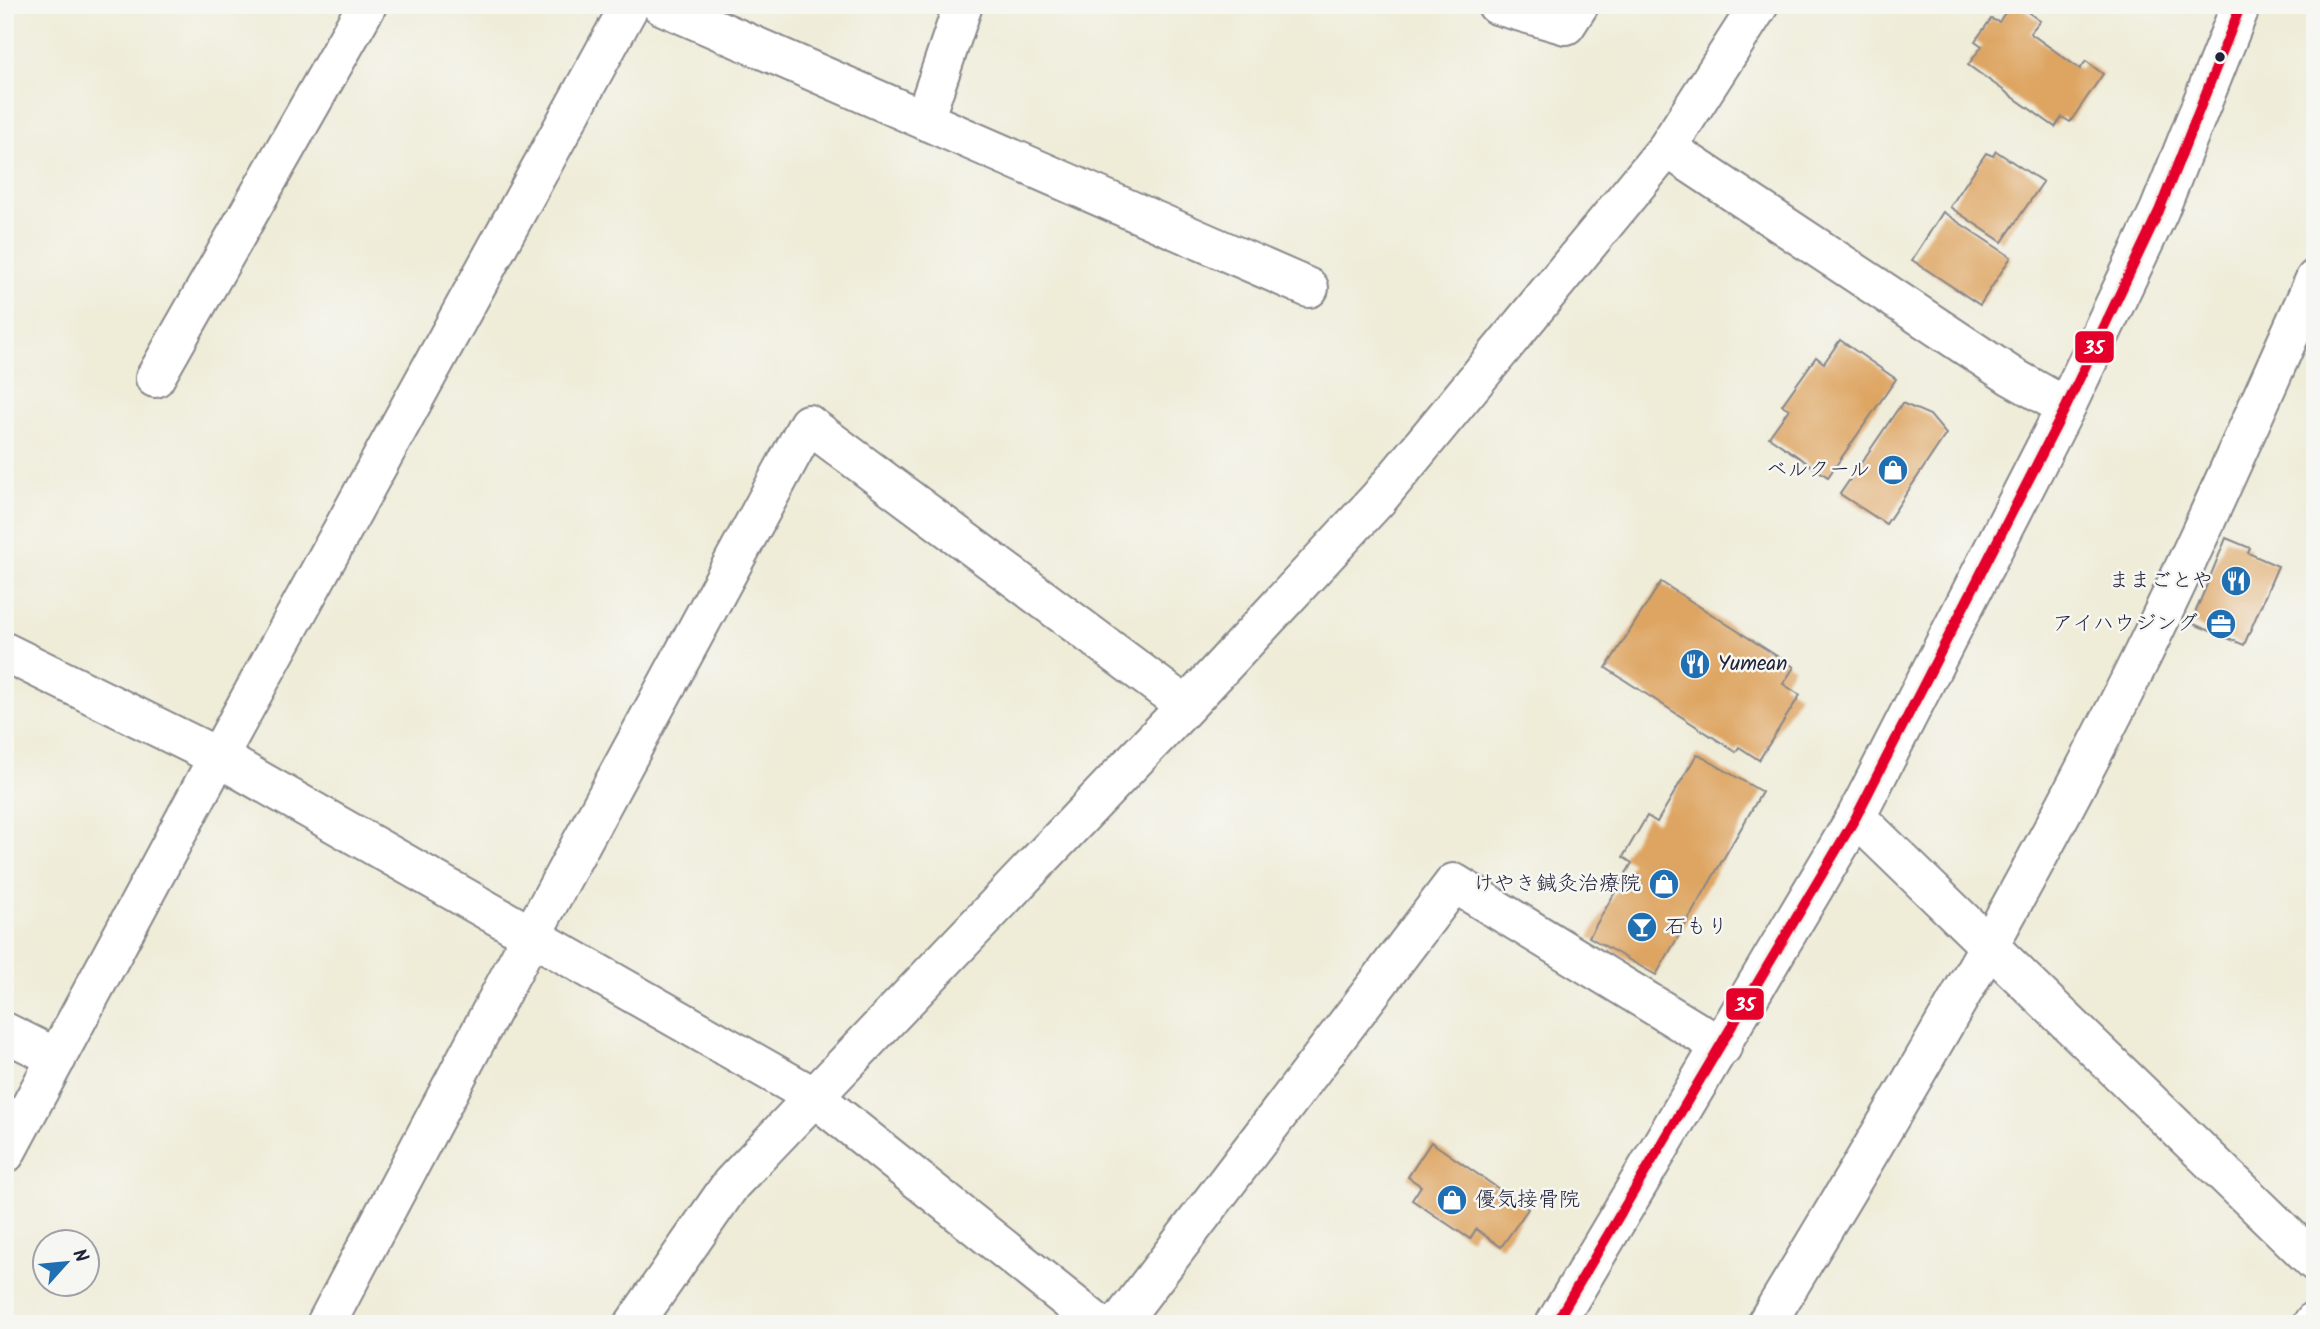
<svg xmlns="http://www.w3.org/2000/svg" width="2320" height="1329" viewBox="0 0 2320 1329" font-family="Kalam,'Klee One',sans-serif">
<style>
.building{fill:#dea562}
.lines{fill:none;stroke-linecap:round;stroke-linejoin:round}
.minor-casing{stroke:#88878a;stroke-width:42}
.minor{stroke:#fff;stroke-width:38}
.bus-1-casing{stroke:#f6f6f2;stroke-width:16}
.bus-1{stroke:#e4002b;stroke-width:10}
.bus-dot{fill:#22223b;stroke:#f6f6f2;stroke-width:2.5}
.labels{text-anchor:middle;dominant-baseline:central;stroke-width:5;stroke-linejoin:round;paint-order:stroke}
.poi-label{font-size:21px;fill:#22223b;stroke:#f6f6f2;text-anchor:end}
.line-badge{stroke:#f6f6f2;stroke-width:2.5}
.badge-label{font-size:19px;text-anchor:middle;font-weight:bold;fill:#fff}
</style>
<rect width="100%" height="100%" fill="#f6f6f2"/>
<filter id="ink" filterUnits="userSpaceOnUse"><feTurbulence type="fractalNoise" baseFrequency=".0143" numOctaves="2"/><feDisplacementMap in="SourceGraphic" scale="14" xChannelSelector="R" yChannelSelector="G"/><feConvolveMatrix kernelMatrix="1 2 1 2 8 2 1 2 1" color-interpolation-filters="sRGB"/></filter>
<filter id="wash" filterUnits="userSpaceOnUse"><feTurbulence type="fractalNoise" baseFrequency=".00686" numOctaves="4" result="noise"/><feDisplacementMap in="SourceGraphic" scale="28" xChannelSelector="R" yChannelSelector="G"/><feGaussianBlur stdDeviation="1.57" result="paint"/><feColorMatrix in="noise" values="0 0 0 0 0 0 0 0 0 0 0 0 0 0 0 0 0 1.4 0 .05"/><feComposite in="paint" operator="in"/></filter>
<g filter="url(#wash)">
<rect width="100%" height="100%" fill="#efecd8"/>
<g id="blocks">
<path class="building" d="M2010,5H2018L2040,21L2030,33L2080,69L2086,61L2103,74L2070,122L2062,117L2055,127L1968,65L1982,46L1975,41L1991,19L1999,22Z
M1996,151L2043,182L2002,242L1950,207L1986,153L1993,156Z
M1943,212L2011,257L1980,305L1912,260Z
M1840,340L1896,379L1828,477L1769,437L1789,409L1782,405L1816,357L1824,363Z
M1902,403L1930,415L1946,434L1886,524L1840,494Z
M2226,538L2250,548L2248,553L2278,566L2244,645L2191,623Z
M1661,582L1794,667L1783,684L1800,695L1759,760L1739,747L1736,752L1606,668Z
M1697,754L1762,792L1656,975L1589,937L1632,863L1623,857L1647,816L1657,822Z
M1431,1142L1528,1209L1501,1247L1476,1229L1470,1239L1412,1200L1421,1186L1408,1177Z"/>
</g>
</g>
<g filter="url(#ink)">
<use href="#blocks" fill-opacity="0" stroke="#88878a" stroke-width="2"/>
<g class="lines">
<g class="minor-casing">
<path id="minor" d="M661,5L1309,288
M1497,5L1566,25L1579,5
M924,120L963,5
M1667,148L2011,376L2066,407
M155,378L367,5
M5,652L218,757L813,1096L1098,1324
M1856,817L2315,1262
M5,1032L57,1058
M5,1154L218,757L630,5
M326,1324L531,936L808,424L1186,706
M634,1324L731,1184L1186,706L1378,499L1667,148L1759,5
M1119,1324L1454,883L1722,1047
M1555,1324L1856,817L2066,407L2159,211L2241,5
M1766,1324C1898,1107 2027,889 2139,662C2201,537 2257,407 2315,279
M2312,1324L2315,1320"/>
</g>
<use href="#minor" class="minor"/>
<g class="bus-1-casing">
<path id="bus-1" d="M1555,1324L1856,817L2066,407L2159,211L2241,5"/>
</g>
<use href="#bus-1" class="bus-1"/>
</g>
</g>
<defs>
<g id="shop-disc" transform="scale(1.575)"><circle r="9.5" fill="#1f6fb2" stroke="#f6f6f2"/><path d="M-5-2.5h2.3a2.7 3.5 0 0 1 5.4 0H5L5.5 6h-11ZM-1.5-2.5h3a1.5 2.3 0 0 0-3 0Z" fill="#fff"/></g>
<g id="restaurant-disc" transform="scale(1.575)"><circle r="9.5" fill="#1f6fb2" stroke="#f6f6f2"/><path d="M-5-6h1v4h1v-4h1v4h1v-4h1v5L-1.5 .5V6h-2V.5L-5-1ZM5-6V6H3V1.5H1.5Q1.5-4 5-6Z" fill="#fff"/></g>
<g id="office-disc" transform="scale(1.575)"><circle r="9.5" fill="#1f6fb2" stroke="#f6f6f2"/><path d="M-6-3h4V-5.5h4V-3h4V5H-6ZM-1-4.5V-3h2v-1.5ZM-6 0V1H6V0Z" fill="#fff"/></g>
<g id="bar-disc" transform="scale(1.575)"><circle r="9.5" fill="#1f6fb2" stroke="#f6f6f2"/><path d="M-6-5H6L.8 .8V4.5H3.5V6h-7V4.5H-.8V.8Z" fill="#fff"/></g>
</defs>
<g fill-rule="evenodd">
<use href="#shop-disc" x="1893" y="470"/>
<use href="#restaurant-disc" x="2236" y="581"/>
<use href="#office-disc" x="2221" y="624"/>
<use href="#restaurant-disc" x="1695" y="664"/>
<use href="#shop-disc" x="1664" y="884"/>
<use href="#bar-disc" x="1642" y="927"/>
<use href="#shop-disc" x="1452" y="1200"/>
</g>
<circle class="bus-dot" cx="2220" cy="57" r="6"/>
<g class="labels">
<g class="poi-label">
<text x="1870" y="470">ベルクール</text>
<text x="2213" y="581">ままごとや</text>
<text x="2198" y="624">アイハウジング</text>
<text x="1718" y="664" text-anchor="start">Yumean</text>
<text x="1641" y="884">けやき鍼灸治療院</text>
<text x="1665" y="927" text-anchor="start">石もり</text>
<text x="1475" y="1200" text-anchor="start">優気接骨院</text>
</g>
</g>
<g class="line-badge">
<rect x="2074" y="330" width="41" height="34" rx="7" fill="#e4002b"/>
<rect x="1725" y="987" width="40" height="34" rx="7" fill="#e4002b"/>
</g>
<g class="badge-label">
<text x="2094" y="354">35</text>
<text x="1745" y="1011">35</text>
</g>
<rect width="2320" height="1329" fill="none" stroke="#f6f6f2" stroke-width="28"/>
<g transform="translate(66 1263) rotate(63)"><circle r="33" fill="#f6f6f2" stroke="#a1a1a9" stroke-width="2"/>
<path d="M0-5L12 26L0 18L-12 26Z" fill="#1f6fb2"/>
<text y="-10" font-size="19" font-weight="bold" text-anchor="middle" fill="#22223b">N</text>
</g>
</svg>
